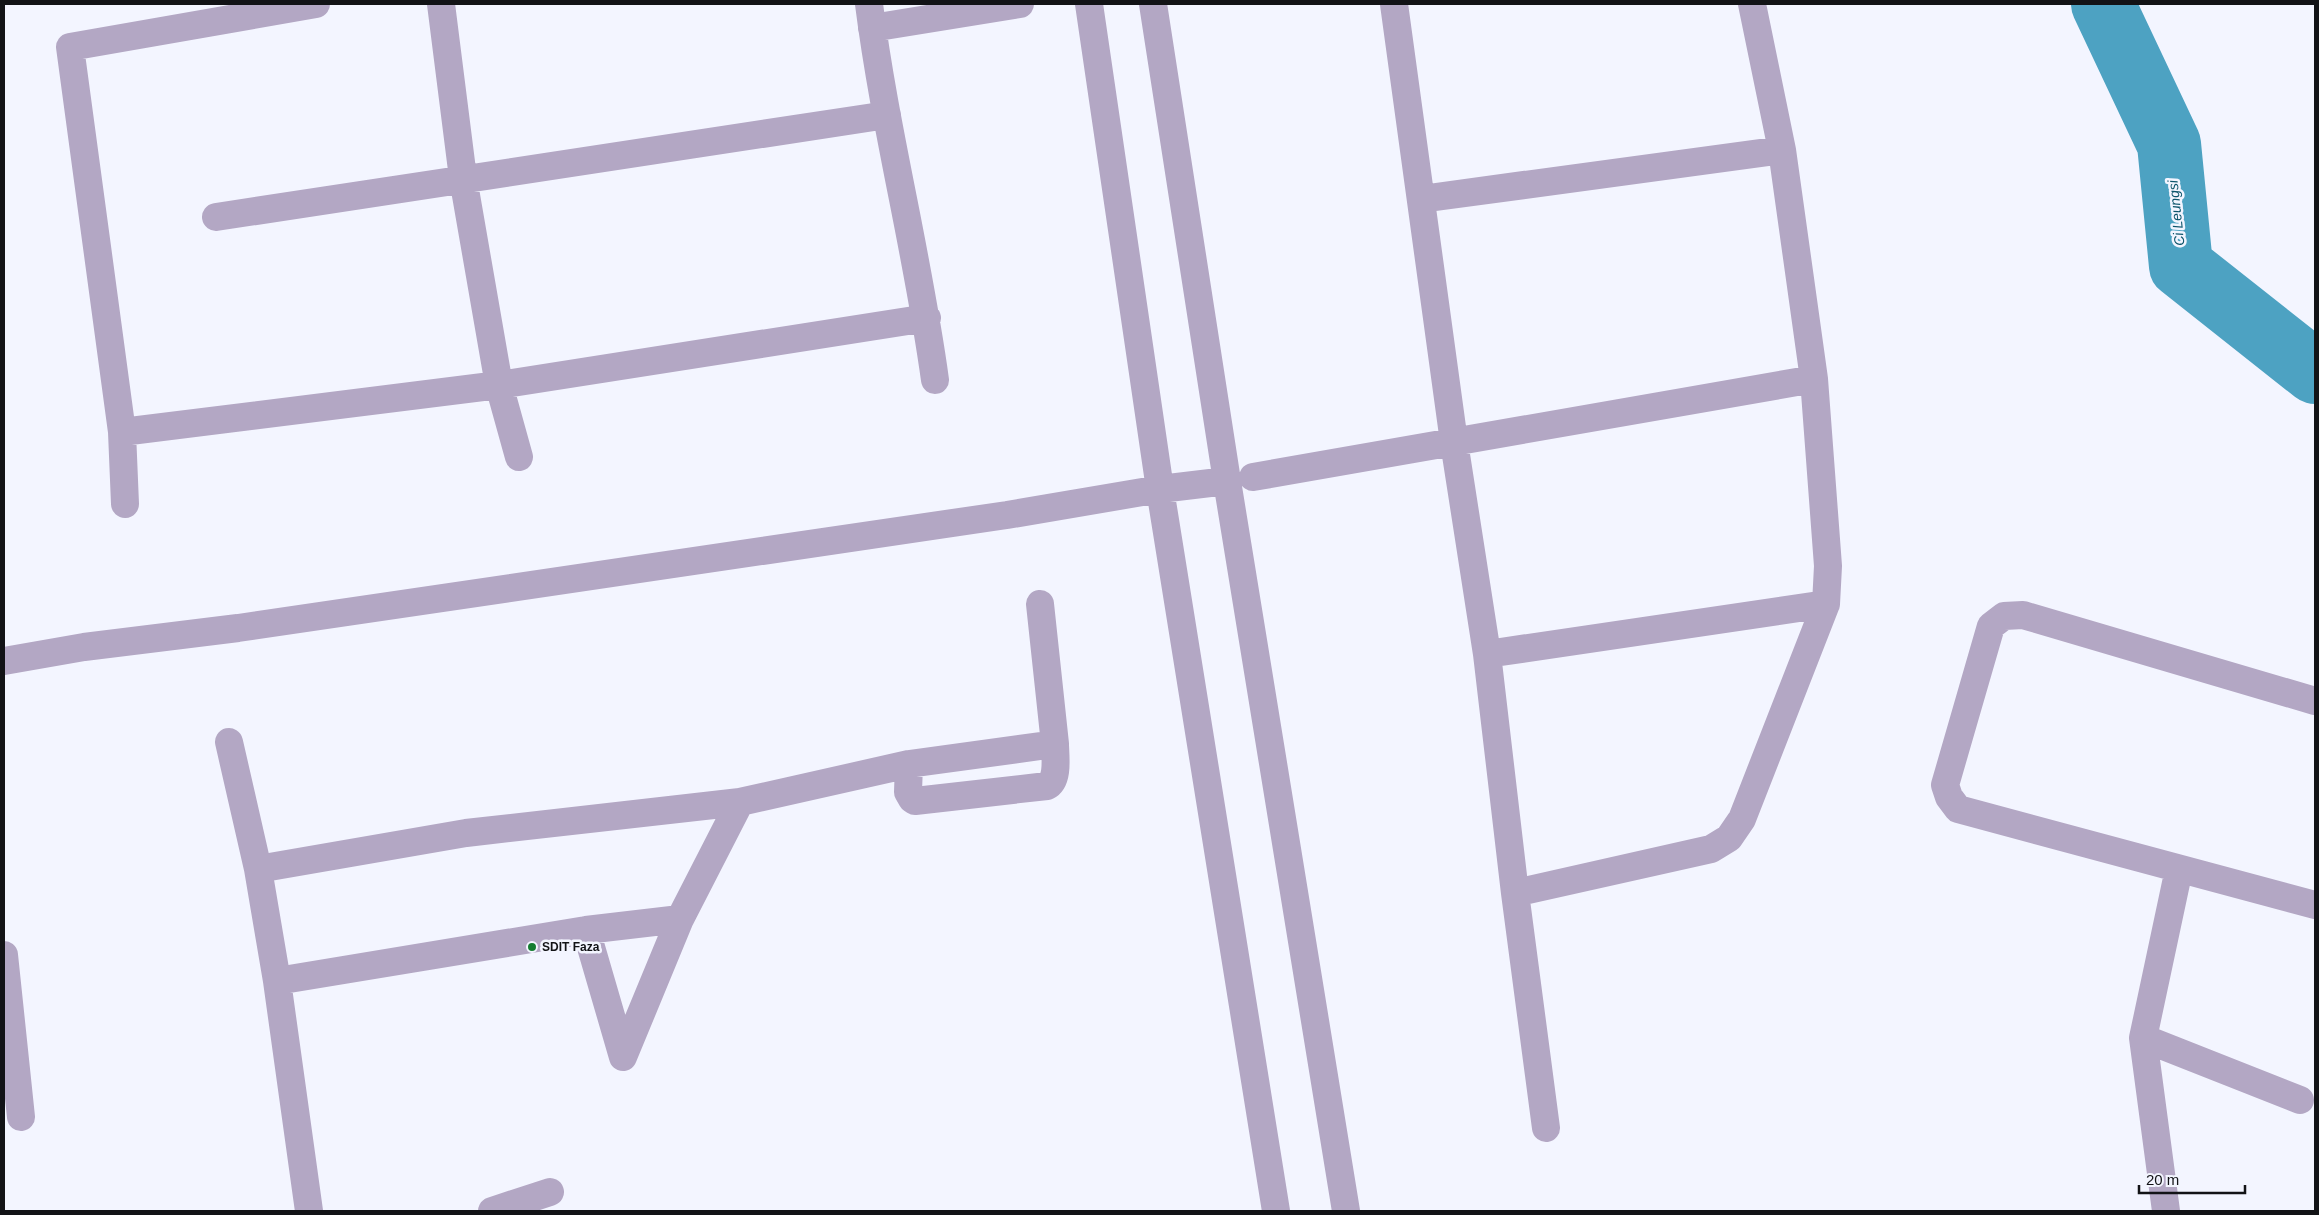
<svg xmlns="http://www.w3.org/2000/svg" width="2319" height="1215" viewBox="0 0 2319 1215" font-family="Arial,sans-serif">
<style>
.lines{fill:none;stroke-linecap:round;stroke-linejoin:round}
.river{stroke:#4da2c2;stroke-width:64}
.street{stroke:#b3a7c4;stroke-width:28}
.poi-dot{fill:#147c30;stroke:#f3f5ff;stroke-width:2}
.labels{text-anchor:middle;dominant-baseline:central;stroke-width:5;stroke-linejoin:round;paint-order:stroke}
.poi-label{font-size:12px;font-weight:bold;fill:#121316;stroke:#f3f5ff;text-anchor:start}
.water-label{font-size:14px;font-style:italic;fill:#0c546b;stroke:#f3f5ff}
</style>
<rect width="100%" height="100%" fill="#f3f5ff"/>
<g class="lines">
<path class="river" d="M2103,4L2169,144L2181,266L2315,372"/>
<path class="street" d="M441,4L463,178L499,385L519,457
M869,4C885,130 918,254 935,380
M1089,4L1160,489L1276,1211
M1153,4L1227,481L1346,1211
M1394,4L1454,442L1487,654L1515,893L1546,1128
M872,28L1020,4
M1421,199L1782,150
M216,217L887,115
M122,432L499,385L927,318
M1253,477L1814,379
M125,504L122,432L70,47L316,4
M1487,654L1826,604
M4,661L84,647L238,628L1007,515L1160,489L1227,481
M2315,701L2023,615L2004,616L1991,626L1945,785L1949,797L1958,809L2315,905
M229,742L258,869L277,981L309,1211
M909,764L908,792L912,799L915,801L1047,786C1059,780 1055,755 1055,744
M258,869L466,833L740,802L909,764L1055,744L1040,604
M2179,869L2143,1038L2300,1100
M1515,893L1711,849L1729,838L1742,819L1826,604L1828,566L1814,379L1782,150L1752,4
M586,930L623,1057
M4,955L21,1117
M277,981L586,930L680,919
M2143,1038L2166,1211
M623,1057L680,919L740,802
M492,1211L550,1192"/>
</g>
<circle class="poi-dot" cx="532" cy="947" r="5"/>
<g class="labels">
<g class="poi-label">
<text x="542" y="947">SDIT Faza</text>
</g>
<g class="water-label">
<text transform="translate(2176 213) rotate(-96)">Ci Leungsi</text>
</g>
</g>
<rect width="2319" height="1215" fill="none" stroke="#121316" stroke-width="10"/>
<path d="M2139 1185v8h106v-8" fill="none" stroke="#121316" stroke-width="2.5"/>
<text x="2146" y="1185" font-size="15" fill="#121316" stroke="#f3f5ff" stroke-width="4" paint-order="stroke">20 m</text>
</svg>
